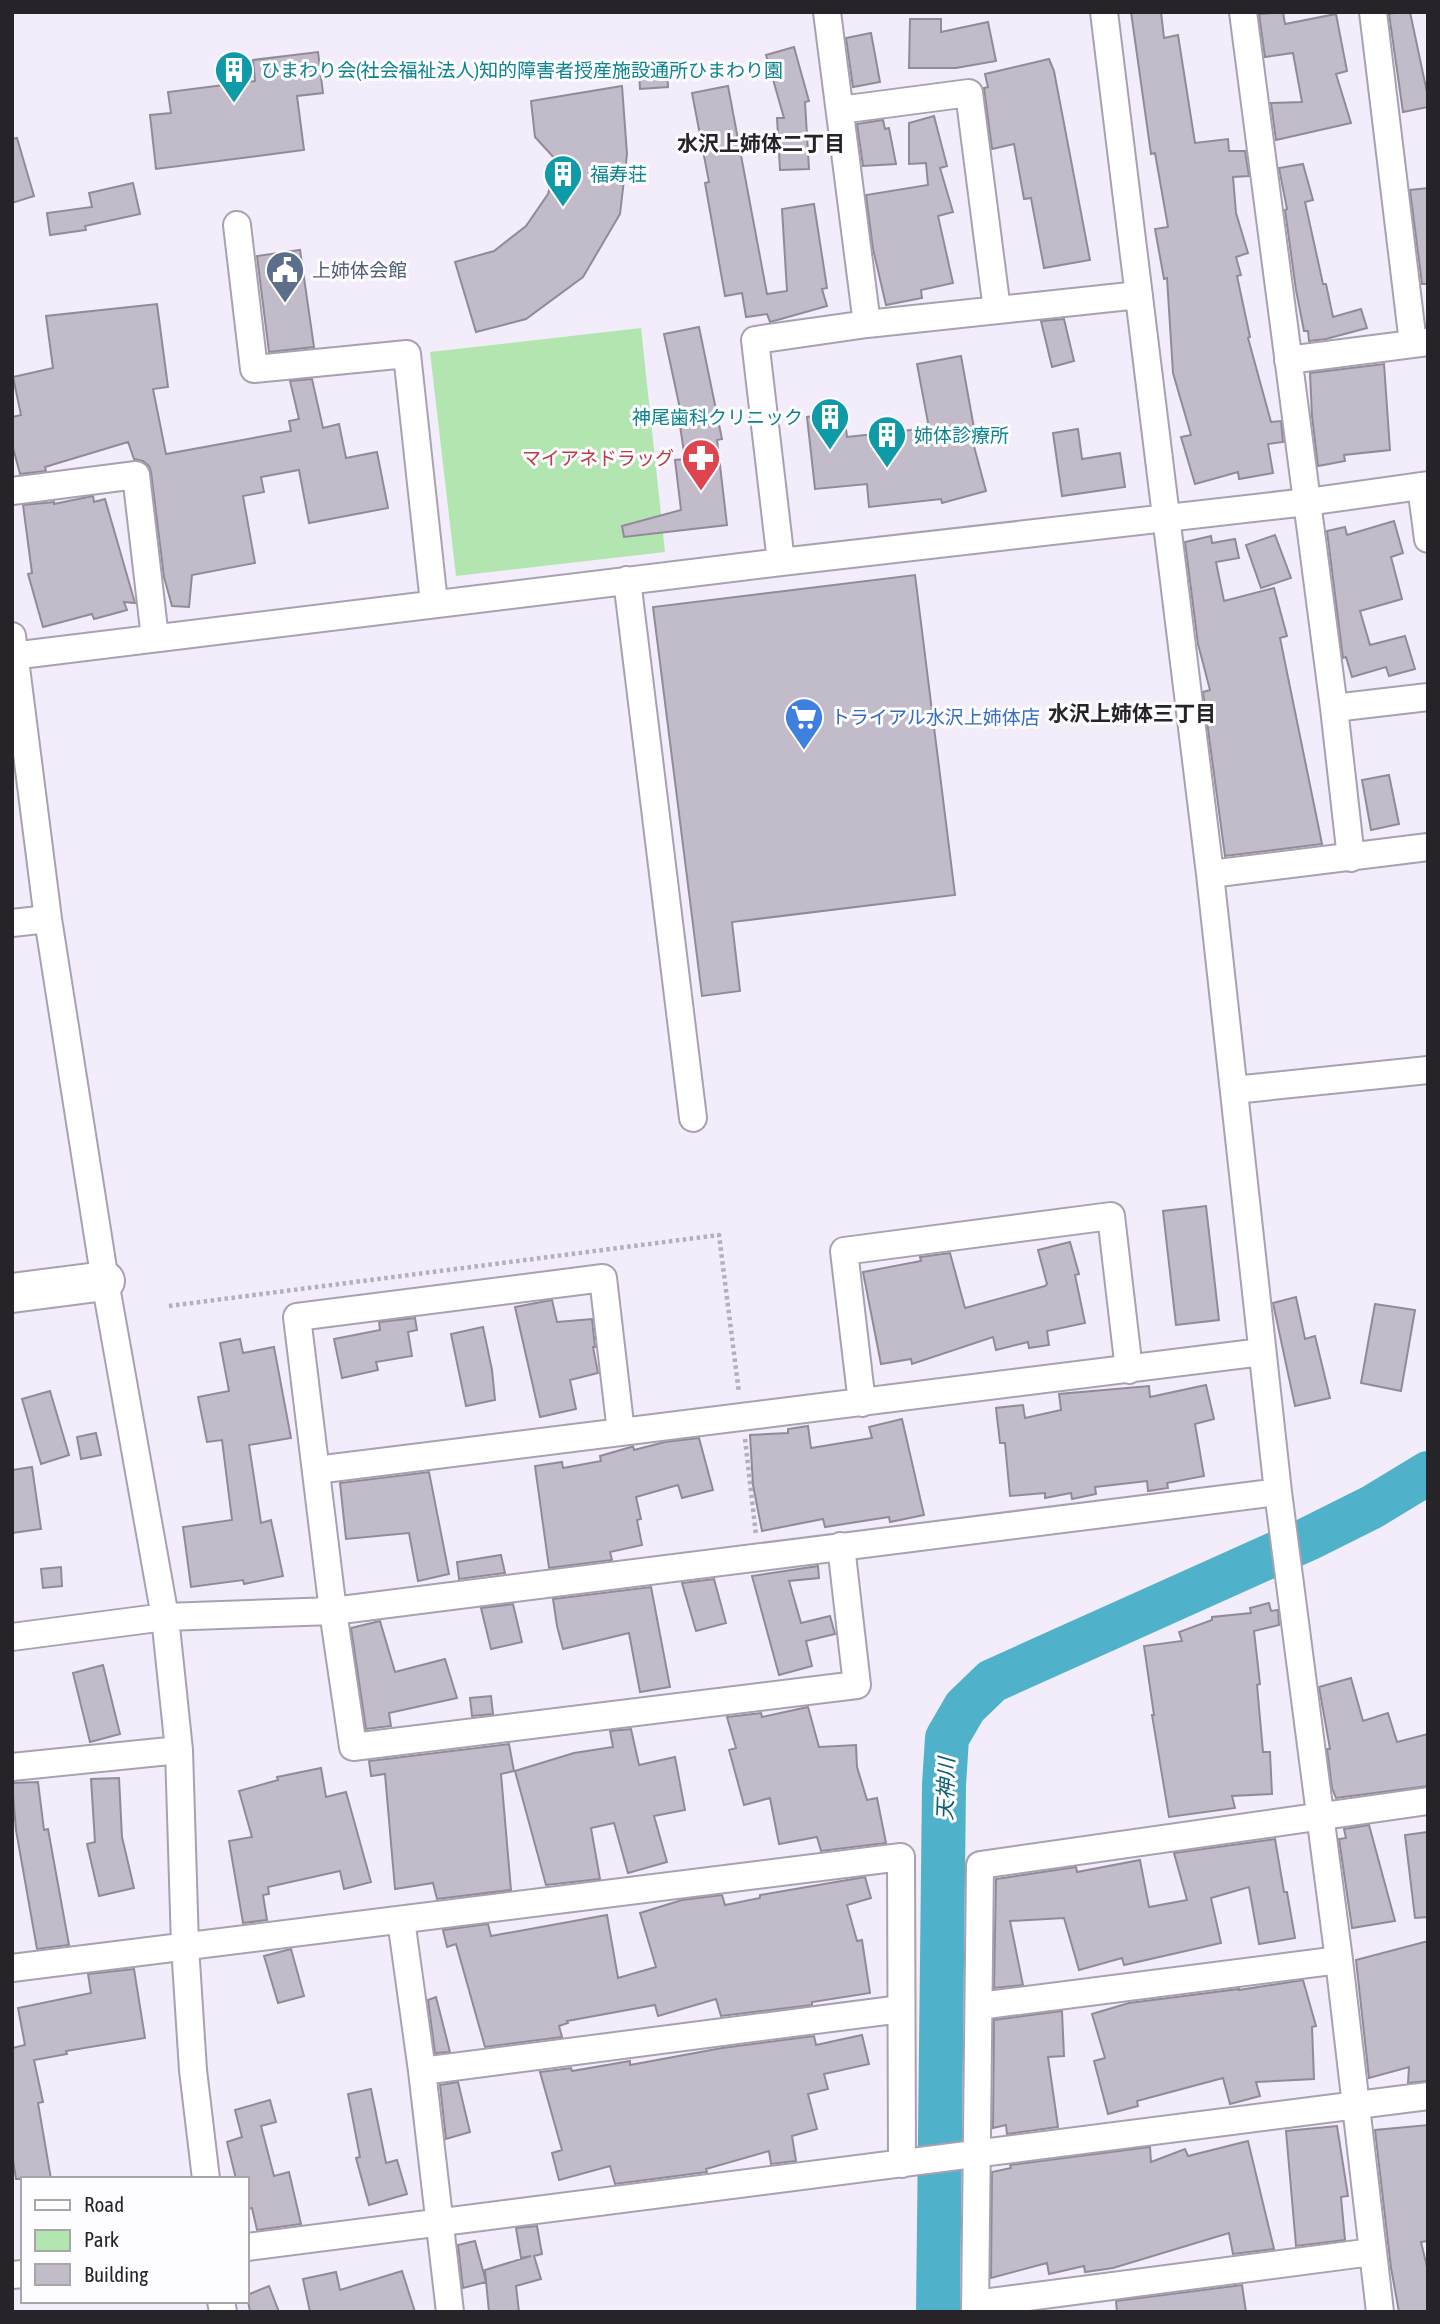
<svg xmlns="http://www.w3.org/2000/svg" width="1440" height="2324" viewBox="0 0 1440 2324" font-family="'Asap Condensed','Noto Sans JP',sans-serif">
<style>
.green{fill:#b3e5b0}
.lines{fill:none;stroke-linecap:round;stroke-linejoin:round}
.river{stroke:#50b2ca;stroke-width:44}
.building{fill:#c2bbca;stroke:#918b98;stroke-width:2}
.minor-casing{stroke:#a8a1af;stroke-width:30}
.highway-casing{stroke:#a8a1af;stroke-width:42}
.path{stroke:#b4afbb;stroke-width:4.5;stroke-dasharray:3.5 3.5;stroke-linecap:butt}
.minor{stroke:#fff;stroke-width:26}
.highway{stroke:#fff;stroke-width:38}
.labels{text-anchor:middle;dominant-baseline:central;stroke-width:6;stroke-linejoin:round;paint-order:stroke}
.culture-label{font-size:19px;fill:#0d838f;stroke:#fdfcff;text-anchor:start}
.service-label{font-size:19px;fill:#4e5e75;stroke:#fdfcff;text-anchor:start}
.health-label{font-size:19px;fill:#be3a42;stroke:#fdfcff;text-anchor:end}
.shop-label{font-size:19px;fill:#366cbe;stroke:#fdfcff;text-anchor:start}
.neighbourhood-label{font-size:21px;font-weight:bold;fill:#272429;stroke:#fdfcff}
.water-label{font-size:21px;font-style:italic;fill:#0a5e6f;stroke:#fdfcff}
</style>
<rect width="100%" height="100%" fill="#f3ecfb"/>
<path class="green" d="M641,328L665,552L456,576L430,352Z"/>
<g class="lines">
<path class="river" d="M938,2312L944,1785L947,1738L965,1707L992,1681L1308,1539L1372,1507L1428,1473"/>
</g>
<path class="building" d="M1131,12H1161L1164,38L1178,35L1195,143L1228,139L1229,151H1245L1249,176L1233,177L1236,213L1248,253L1236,257L1241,275L1237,276L1250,337L1248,338L1271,422L1281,421L1283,442L1268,444L1273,473L1239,479L1238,472L1195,484L1181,437L1191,435L1173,373L1167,278L1164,279L1155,229L1168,227L1155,153L1151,154Z
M1283,12L1285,24L1336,14L1347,71L1336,74L1351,123L1276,140L1271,103L1302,102L1293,53L1265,57L1259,14Z
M1399,12H1410L1428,97V107L1403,112L1389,14Z
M910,19H941V32L988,22L996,61L956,68H909Z
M871,33L880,82L853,87L846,38Z
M794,47L809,101L805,102L809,169L780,170L777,118H784L766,55Z
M318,52L323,93L297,96L304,150L156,169L150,115L171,113L168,92L255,81L253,60Z
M1049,59L1054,71L1090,260L1044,268L1031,198L1024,199L1014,144L992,149L984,88L988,87L985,74Z
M667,69L668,87L640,89L639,71Z
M622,86L627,154L620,214L583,277L526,319L476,332L455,262L494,251L526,226L548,194L557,161L535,137L531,101Z
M728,86L767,294L787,291L782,209L814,204L827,288L822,289L827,306L770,322L767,314L746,317L742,293L725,296L705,183L709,182L692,93Z
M934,116L947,166L940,168L953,212L938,216L953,283L921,290L922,298L886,305L873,249L866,195L928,185L926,163L909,164V123Z
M883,120L885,129L889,128L896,164L863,166L857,124Z
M17,138L34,196L12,203V139Z
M1303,164L1313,200L1305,202L1323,284H1326L1333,317L1361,309L1367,328L1326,339L1309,341L1308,331H1304L1296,290L1285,210L1287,209L1279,168Z
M133,183L140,214L85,226L86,230L50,235L47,213L92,207L89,193Z
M1428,188V284H1422L1410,190Z
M300,250L314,347L269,352L257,256Z
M157,304L168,387L153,389L166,454L291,431L289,421L299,419L290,381L312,379L323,428L339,424L346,458L377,452L388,508L309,523L299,470L261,477L264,492L243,496L255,563L192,575L189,607L172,606L164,577L151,472L149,466L143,461L134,459L128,442L45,467L46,471L20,474L12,444V417L21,415L13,377L53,368L46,316Z
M1064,319L1074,361L1052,367L1041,321Z
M699,327L722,439L717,440L727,525L624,537L622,526L681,510L675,460L685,459L679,419L682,418L664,334Z
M961,356L976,439H972L986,491L942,503L941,499L869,507L867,484L815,489L807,417L844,413L847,437L929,428L917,364Z
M1384,364L1390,450L1344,455L1345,461L1318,466L1312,416L1310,373Z
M1078,429L1082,459L1120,453L1125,487L1062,496L1053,433Z
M93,496L94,502L105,499L135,603L124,602L127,610L94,619L92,614L43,627L28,574L32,573L23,505L54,502V504Z
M1394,521L1403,553L1391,557L1402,599L1360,611L1370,645L1405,636L1415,669L1389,676L1386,667L1352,677L1346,657L1343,658L1327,531L1345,527L1347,535Z
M1275,535L1291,578L1261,588L1246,545Z
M1211,536L1212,543L1235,539L1239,558L1216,562L1224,601L1274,588L1287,636L1280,638L1322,844L1225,856L1203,692L1210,690L1198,644L1185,542Z
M915,575L955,895L732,922L740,991L702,996L653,607Z
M1389,775L1399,824L1371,830L1362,780Z
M1206,1206L1219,1320L1176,1325L1163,1211Z
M1070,1242L1079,1274L1075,1275L1085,1323L1047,1331L1049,1345L1029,1348L1028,1342L996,1350L993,1337L912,1364L911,1359L881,1364L863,1272L921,1261L920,1257L950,1253L965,1308L1045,1286L1047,1284L1038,1250Z
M1296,1297L1305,1339L1315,1336L1330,1398L1295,1406L1273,1303Z
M552,1300L557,1322L592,1319L595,1347H593L598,1373L570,1380L576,1409L540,1417L515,1307Z
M1375,1304L1415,1310L1401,1391L1361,1383Z
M415,1318L417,1330L408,1332L412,1356L376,1362L378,1370L342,1378L334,1339L380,1330L379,1322Z
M483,1327L492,1370L495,1400L466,1406L451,1334Z
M240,1339L243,1353L274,1347L291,1438L249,1445L261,1523L271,1520L283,1576L244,1584L243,1580L191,1587L183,1527L232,1520L222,1440L207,1442L198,1397L229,1391L220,1343Z
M1206,1385L1214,1419L1195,1424L1204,1476L1167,1483L1168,1488L1148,1491L1147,1481L1095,1487L1096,1494L1072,1499L1071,1493L1045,1498V1493L1010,1496L1005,1443H1000L996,1408L1023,1405L1025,1418L1061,1410L1059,1394L1149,1386L1150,1397Z
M50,1391L69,1455L41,1464L22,1399Z
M902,1419L924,1515L890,1522L889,1517L825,1527L823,1519L762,1531L753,1485L750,1435L788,1433V1429L808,1426L811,1448L872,1438L869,1427Z
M96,1433L101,1455L81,1459L77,1437Z
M699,1438L713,1490L682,1498L678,1485L636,1497L641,1519L637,1520L642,1545L610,1552L612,1560L549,1568L535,1466L562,1462L563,1468L601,1461L600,1456L631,1447L633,1446L634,1450L665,1442Z
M32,1467L41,1529L12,1533V1470Z
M429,1472L449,1574L418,1581L409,1533L346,1539L340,1483Z
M501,1555L505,1573L459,1579L457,1562Z
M818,1566L819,1578L789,1581L801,1623L830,1616L835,1634L806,1641L812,1666L779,1675L752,1576Z
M61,1567L62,1586L43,1588L41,1569Z
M714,1579L726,1623L696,1631L682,1583Z
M651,1587L670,1687L640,1692L629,1633L563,1649L557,1626L553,1599Z
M1269,1603L1271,1611L1278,1610L1279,1625L1254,1631L1260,1684L1257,1685L1263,1752H1270L1272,1794L1232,1796L1235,1808L1169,1817L1152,1715H1154L1144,1646L1182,1641L1179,1632L1212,1620V1617L1251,1613L1250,1608Z
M513,1604L522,1642L491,1649L481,1608Z
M380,1621L395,1672L445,1659L457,1698L389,1713L391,1726L366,1729L351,1628Z
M103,1665L120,1734L90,1742L73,1673Z
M1351,1678L1363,1721L1388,1713L1397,1742L1428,1734V1786L1336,1798L1332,1788L1327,1749H1330L1319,1687Z
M491,1696L493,1714L472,1716L470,1698Z
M808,1707L819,1747L856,1745L857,1767L867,1800L877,1798L886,1843L821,1851L817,1837L779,1844L770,1798L744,1805L729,1750L736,1748L727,1717L761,1713L762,1717Z
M631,1729L639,1765L675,1757L685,1810L654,1816L667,1862L628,1873L614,1823L591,1828L600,1879L546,1885L515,1771L574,1753L613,1747L610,1731Z
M509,1744L514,1771L501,1774L511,1890L437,1899L433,1883L395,1889L385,1774L371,1776L369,1761Z
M321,1768L326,1797L346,1792L371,1882L344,1889L340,1871L268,1887L269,1894L263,1895L267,1920L243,1923L229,1841L252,1837L239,1791L278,1780L277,1777Z
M119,1778L122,1837L134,1888L99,1896L87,1844L95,1842L91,1779Z
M38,1782L44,1830L48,1829L69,1945L37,1949L16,1830L12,1783Z
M1369,1825L1395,1921L1352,1928L1339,1839L1346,1838L1344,1829Z
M1428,1832V1917L1415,1918L1405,1835Z
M1275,1839L1284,1892H1287L1295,1938L1259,1944L1249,1887L1211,1898L1221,1943L1124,1965L1122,1958L1079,1970L1064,1918L1010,1921L1023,1985L994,1988L996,1879L1076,1867L1077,1872L1140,1860L1149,1907L1187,1900L1174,1853Z
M865,1877L871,1898L847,1905L857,1941L862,1940L870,1993L812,2002V2005L721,2016L716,1999L658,2016L655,2005L567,2021L568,2023L559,2026L562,2037L485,2047L456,1944L447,1947L443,1930L488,1924L491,1936L607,1915L618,1978L656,1967L640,1913L682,1900L722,1895L725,1905L760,1898V1895Z
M1428,1941V2081L1408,2083L1409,2067L1369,2078L1356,1960Z
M291,1949L304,1996L278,2003L264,1956Z
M134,1969L145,2038L66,2051L67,2054L34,2060L43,2102L38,2103L51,2179H16L12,2154V2048L25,2045L18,2008L91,1993L88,1974Z
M1303,1980L1316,2026L1312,2027L1314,2079L1256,2082L1260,2096L1230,2104L1223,2078L1137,2101L1138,2106L1108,2114L1094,2061L1105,2058L1092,2014L1129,2003L1239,1989V1990Z
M436,1997L450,2052L435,2053L428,2000Z
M1062,2011L1064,2056L1048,2057L1058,2127L1007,2134L1006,2125L993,2128L994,2020Z
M862,2035L869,2064L824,2074L828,2089L808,2094L817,2129L792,2136L796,2161L771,2164L769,2151L706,2169L707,2172L615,2184L610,2166L559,2180L552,2153L562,2150L540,2072L571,2068L572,2071L630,2061V2065L722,2048L814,2036L816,2045Z
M458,2082L470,2132L446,2139L440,2085Z
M371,2089L386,2163L397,2160L407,2194L369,2205L356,2158L360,2157L348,2094Z
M270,2100L276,2122L261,2126L274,2176L289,2172L301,2224L257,2230L252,2208L247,2209V2179H236L227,2142L242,2137L235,2110Z
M1428,2125V2241L1421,2242L1428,2271V2312H1399L1391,2268L1375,2130Z
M1337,2126L1348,2196L1341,2197L1345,2240L1296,2246L1286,2131Z
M1248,2141L1274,2249L1233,2254L1229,2233L1113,2268L1085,2272L1084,2266L1049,2274L1047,2263L991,2278L992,2172L1011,2168L1010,2165L1150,2147L1151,2162L1185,2149L1188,2156Z
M537,2226L542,2254L534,2256L541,2279L516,2286L519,2312H489L485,2270L531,2256L521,2258L516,2228Z
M475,2241L486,2282L463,2288L458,2245Z
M402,2271L415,2312H310L303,2279L336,2272L340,2290Z
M1242,2285L1246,2312H1117L1116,2301Z
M269,2286L279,2312H250L247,2295Z"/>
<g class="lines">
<g class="minor-casing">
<path id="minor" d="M827,12L867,324
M1104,12L1210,874L1278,1492L1339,1960L1380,2312
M1243,12L1334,708L1351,858
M1373,12L1413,343
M840,110L969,93L997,310
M237,225L254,369L407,354L434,603
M1288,360L1428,342
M1421,486L1428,539
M12,491L136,475L155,638
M781,562L755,340L867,324L1139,295
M627,580L693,1118
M12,636L48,919L105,1281L165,1617L179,1750L185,1946L193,2070L206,2179
M12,656L781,562L1307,502L1428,485
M1334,708L1428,697
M1210,874L1428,847
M12,923L48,919
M1234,1090L1428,1070
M862,1403L844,1251L1111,1216L1129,1370
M621,1432L603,1278L297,1317L333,1611L353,1747L857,1685L841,1546
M316,1470L1262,1352
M12,1637L165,1617L333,1611L1278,1492
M12,1767L179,1750
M401,1920L422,2071L450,2312
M12,1968L901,1857L902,2164
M979,2006L1339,1960
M422,2071L901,2009
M247,2247L1428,2096
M12,2275L23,2274
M221,2301L223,2312
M975,2304L1372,2252
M975,2312L980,1865L1428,1801"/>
</g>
<g class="highway-casing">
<path id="highway" d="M12,1293L105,1281"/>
</g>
<path class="path" d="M169,1306L719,1235L739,1393
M745,1439L756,1535"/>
<use href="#minor" class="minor"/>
<use href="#highway" class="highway"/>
</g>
<defs>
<g id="building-pin" transform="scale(2.0125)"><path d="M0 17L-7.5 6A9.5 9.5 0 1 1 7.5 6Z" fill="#0f9aa8" stroke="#fdfcff"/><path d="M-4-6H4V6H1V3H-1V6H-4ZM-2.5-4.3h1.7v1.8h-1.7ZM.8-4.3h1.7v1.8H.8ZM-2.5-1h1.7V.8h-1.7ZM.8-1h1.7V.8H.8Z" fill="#fff"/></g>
<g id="civic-pin" transform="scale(2.0125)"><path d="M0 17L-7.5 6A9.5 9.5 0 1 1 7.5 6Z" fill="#5c6f8a" stroke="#fdfcff"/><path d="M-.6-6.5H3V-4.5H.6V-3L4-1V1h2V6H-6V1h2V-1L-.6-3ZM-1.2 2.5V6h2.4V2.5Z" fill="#fff"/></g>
<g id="pharmacy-pin" transform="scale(2.0125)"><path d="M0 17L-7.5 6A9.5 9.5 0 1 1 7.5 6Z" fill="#e0444e" stroke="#fdfcff"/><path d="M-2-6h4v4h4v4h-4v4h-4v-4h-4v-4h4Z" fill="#fff"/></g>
<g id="supermarket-pin" transform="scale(2.0125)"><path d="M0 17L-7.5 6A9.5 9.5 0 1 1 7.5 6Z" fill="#3f7fe0" stroke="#fdfcff"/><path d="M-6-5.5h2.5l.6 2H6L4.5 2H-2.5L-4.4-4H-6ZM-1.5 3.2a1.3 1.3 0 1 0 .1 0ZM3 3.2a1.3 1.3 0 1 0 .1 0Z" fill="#fff"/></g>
</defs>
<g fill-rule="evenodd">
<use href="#building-pin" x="234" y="70"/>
<use href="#building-pin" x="563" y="174"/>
<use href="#civic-pin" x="285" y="270"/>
<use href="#building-pin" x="830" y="417"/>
<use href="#building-pin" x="887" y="435"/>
<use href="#pharmacy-pin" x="701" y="458"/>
<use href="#supermarket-pin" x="804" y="717"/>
</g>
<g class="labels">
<g class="culture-label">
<text x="261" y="70">ひまわり会(社会福祉法人)知的障害者授産施設通所ひまわり園</text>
<text x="590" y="174">福寿荘</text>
<text x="803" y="417" text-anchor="end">神尾歯科クリニック</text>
<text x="914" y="435">姉体診療所</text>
</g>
<g class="service-label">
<text x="312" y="270">上姉体会館</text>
</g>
<g class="health-label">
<text x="674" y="458">マイアネドラッグ</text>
</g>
<g class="shop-label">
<text x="831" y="717">トライアル水沢上姉体店</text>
</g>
<g class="neighbourhood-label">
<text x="761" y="143">水沢上姉体二丁目</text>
<text x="1132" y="713">水沢上姉体三丁目</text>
</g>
<g class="water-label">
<text transform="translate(945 1789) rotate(-88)">天神川</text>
</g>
</g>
<rect width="1440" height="2324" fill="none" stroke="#272429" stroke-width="28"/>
<rect x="21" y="2177" width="228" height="126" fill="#fdfcff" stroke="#a7a6a9" stroke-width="2"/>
<rect x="35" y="2200" width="35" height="10" fill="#ffffff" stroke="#a7a6a9" stroke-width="2"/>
<text x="84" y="2212" font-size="21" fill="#272429">Road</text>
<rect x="35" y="2230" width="35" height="21" fill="#b3e5b0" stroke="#a7a6a9" stroke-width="2"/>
<text x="84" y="2247" font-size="21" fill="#272429">Park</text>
<rect x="35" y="2264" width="35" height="21" fill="#c2bbca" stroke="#a7a6a9" stroke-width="2"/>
<text x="84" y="2282" font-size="21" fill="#272429">Building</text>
</svg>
